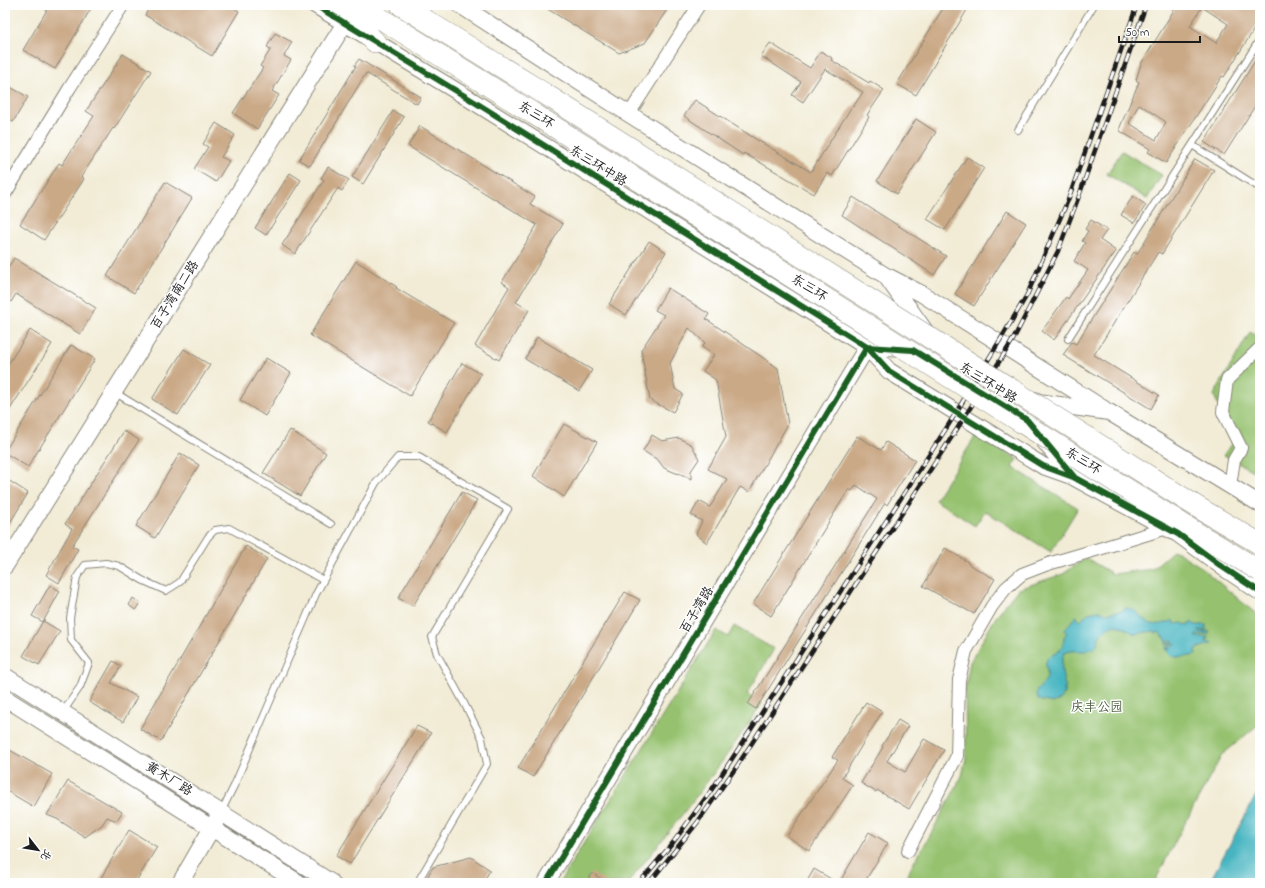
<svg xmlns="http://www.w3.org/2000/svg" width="1265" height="888" viewBox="0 0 1265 888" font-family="'Indie Flower','LXGW WenKai TC',sans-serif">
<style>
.green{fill:#96c270;stroke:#596f46}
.water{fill:#47b5c1;stroke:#32686e}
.building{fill:#caa986;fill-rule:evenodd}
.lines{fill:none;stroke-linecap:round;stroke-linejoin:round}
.lane-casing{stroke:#878479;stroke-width:8}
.street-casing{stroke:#878479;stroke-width:14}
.secondary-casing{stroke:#878479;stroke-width:18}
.highway-casing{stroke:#878479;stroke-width:22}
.lane{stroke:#fff;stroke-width:6}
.street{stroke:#fff;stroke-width:12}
.secondary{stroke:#fff;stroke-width:16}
.highway{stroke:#fff;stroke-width:21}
.rail-casing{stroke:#1c1c1c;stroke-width:4.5}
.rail{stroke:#fff;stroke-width:3;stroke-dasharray:9;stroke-linecap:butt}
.highway-bridge-casing{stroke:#878479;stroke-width:22;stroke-linecap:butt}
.highway-bridge{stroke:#fff;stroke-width:21}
.cycleway-casing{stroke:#fff;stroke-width:8}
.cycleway{stroke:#1b5e20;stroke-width:6}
.labels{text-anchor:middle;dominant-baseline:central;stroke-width:3;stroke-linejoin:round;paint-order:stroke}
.street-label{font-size:13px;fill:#1c1c1c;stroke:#fff}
.park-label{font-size:13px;fill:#4d5e3e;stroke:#fff}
</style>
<rect width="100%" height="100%" fill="#fff"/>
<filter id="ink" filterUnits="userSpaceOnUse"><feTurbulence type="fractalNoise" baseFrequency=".025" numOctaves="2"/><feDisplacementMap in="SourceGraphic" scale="8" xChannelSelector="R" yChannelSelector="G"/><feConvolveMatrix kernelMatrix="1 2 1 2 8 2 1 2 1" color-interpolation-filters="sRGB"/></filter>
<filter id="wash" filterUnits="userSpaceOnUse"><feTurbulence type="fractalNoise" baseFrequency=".012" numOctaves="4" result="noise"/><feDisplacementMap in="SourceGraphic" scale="16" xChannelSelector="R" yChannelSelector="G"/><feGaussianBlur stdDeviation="0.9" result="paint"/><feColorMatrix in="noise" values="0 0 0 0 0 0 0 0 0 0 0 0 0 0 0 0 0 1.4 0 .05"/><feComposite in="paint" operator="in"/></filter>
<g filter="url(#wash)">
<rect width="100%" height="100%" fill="#f2ecd6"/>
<path class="green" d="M1122,151L1162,175L1147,199L1107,174Z
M1250,332L1260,338V475L1224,455L1233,443L1214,395Z
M977,434L1017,459L1012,467L1078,508L1051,552L985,511L975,526L935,500Z
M1174,550L1198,565L1260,617V723L1222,755L1178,836L1154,883H904L911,867L928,839L962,776L966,758L965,690L970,662L997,615L1018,589L1063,574L1086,558L1113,574L1152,569Z
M734,626L774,649L747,694L762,703C722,766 675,824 628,883H559L716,630L728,637Z"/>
<path class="water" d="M1126,608C1147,611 1140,634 1173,620L1174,624L1182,623L1189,626L1190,622L1196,625H1206V630H1199V632L1209,631V634L1196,635V637H1208V640H1206V642H1211V644L1198,648L1195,652L1196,655C1185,657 1174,661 1166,650L1171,649L1170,648L1166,649V647L1176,645V643L1166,645V643L1173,642V640L1166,641L1165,637H1162L1160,632L1155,633L1154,631L1135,634L1123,627L1115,625L1108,628L1100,635L1097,645L1092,649L1085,651H1071L1064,653C1060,666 1062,676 1066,688L1063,690L1066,691L1064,695L1062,694L1061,695L1063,697L1060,700L1059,698L1058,699L1059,701L1056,702L1055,701L1053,703L1038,700L1036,694L1037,690C1043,684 1048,681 1047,671C1047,668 1045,665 1046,662C1047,655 1054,655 1058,652C1066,644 1062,638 1067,632L1064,630L1076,616L1081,620L1088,613L1099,611L1108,613L1121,611Z
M1260,788V883H1212L1211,879Z"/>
<g id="blocks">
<path class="building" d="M50,5H93L55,69L23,50Z
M151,5H229L239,11L212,56L145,15Z
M541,5H670L645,43L619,53Z
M945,5H970L916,95L897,84Z
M1177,5H1260V20L1224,77L1222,76L1166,163L1148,152L1150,149L1120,131V127L1139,82L1136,80L1141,64ZM1202,7L1228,24L1216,43L1190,26ZM1139,104L1166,122L1156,140L1129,123Z
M275,33L292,42L284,56L291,60L272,91L279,95L257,129L233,113L263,68L260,66L271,49L267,47Z
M770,43L810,68L821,51L832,58L831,60L869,83L870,81L884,90L867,115L869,117L832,176L827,173L814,194L744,153L743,155L684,116L695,100L754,138L811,172L852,106L853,107L863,92L825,69L803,102L792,95L801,82L761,56Z
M1260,53V98L1224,155L1204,142Z
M123,54L151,71L114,129L113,128L81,177L84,179L44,240L20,224L59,163L62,165L94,116L86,111Z
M359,59L421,97L417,104L366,73L310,166L299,160L356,66H354Z
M5,84L28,97L13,122L5,117Z
M393,111L404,117L363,184L352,177Z
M916,119L936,132L897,194L877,181Z
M216,123L235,135L221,157L229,161L216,182L194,169L208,147L203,144Z
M420,126L535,197L530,204L563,224L516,302L529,310L499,360L475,346L509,287L502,282L537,225L408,146Z
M967,157L984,168L945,230L927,219Z
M1195,159L1214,170L1162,254L1158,252L1094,355L1159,395L1151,409L1063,355L1072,342L1076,344L1134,252L1137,254Z
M328,167L349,180L342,191L338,188L295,254L282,245L324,180L321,178Z
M290,173L301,180L266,235L255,228Z
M165,182L192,198L134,293L107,276Z
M1133,196L1146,205L1134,223L1121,215Z
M853,197L946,256L934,275L842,215Z
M1007,211L1026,223L974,306L955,294Z
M1091,220L1107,230L1100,240L1116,251L1054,340L1042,331L1066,297L1068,299L1088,270L1074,261L1085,243L1082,241L1088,231L1085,229Z
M649,241L666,252L626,315L609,304Z
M14,258L96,308L80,334L16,294L11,302L5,299V272Z
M356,261L397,287L396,288L454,323L410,396L310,335Z
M668,288L709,314L706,319L778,368L788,424L749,492L740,487L707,543L696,534L702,521L691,515L699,501L710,507L727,479L708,469L726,437L716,380L703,371L714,355L702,347L705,343L689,328L670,363L675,389L683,394L673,412L650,400L641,350L664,315L655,310Z
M30,330L52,344L5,417V369Z
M537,337L592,370L579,391L525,359Z
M71,345L95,359L28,467L5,453V451Z
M184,349L210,365L178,415L152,399Z
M266,358L291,373L265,416L240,400Z
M462,363L481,374L447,432L428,421Z
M564,424L597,442L564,497L533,476Z
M290,430L326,453L300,496L263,473Z
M124,431L139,440L72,546L78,549L59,583L46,575L72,529L65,524Z
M652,435L662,441L679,438L692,445L699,459L691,471V479L681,474L676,473L664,468L658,460L643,451Z
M857,436L881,450L886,442L915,460L887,505L885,503L756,709L748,704L877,499L856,485L852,491L849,489L771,616L753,604Z
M180,453L199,465L155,538L136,526Z
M5,478L28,493L5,531Z
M462,492L477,500L413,606L398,598Z
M246,546L267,559L161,741L140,729Z
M945,548L968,562V564L995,579L974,614L923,586Z
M50,585L60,591L43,622L32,616Z
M625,592L640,600L533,777L518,768Z
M133,598L140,603L135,610L129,605Z
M43,621L60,631L39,665L23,656Z
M113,661L121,666L111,683L137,697L123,722L89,702Z
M866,702L882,712L842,778L853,785L809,851L787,836L838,760L832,757Z
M898,720L908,726L887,761L905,772L924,739L944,750L909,809L877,790L876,792L861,783L883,747L882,746Z
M417,726L431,733L350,864L336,856Z
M8,749L52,774L34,807L5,790V754Z
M68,781L122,812L117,820H114L107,817L102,825L85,837L57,819L47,815Z
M129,830L157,847L135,883H98Z
M869,832L888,843L864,883H839Z
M471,857L490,870L483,883H424L433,867Z
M814,869L838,883H806Z
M592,873L608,883H586Z"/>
</g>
</g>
<g filter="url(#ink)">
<use href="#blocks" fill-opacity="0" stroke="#878479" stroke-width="1"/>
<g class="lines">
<g class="lane-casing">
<path id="lane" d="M1018,130L1094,5
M1192,145L1260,39
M1068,339L1192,145L1260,188
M114,392L331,524
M63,712L80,687L89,663L71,640L70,618L77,577L85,565L106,563L119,566L142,580L166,591L180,582L208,537L215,530L229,528L323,580
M221,812L234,786L316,594L376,483L398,457H419L508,509L432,637L437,654L465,705L482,738L487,764L417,883"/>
</g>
<g class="street-casing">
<path id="street" d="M629,114L699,5
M5,194L69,89L123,5
M1231,479L1234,460L1241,448L1223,412L1227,380L1260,348
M908,851L957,756L959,680L966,651L992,606L1006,588L1022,574L1048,564L1099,549L1167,528"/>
</g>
<g class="secondary-casing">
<path id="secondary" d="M315,5L468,98L867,347L906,349
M460,5L629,114L886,276L925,331
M889,277L922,294L1104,409
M1035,400L1038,402L1109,412L1260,504
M1044,441L1075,478L1178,534L1224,568L1260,592
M5,566L345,23
M5,676L332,883
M5,698L299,883
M180,883L217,819
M546,883L867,347L889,371L1043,466L1074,477"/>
</g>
<g class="highway-casing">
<path id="highway" d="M340,5L375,42
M359,5L534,114
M401,5L545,94"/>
</g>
<use href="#lane" class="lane"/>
<use href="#street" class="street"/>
<use href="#secondary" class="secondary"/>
<use href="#highway" class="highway"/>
<g class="rail-casing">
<path id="rail" d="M639,883L672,844L715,785L949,424L1005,332L1027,295L1068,200L1137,5
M649,883L697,823L737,766L957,429L1014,338L1058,251L1079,196L1146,5"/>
</g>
<use href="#rail" class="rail"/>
<g class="highway-bridge-casing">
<path id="highway-bridge" d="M545,94L1199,508L1260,544
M534,114L1187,527L1260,571"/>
</g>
<use href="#highway-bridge" class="highway-bridge"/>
<g class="cycleway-casing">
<path id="cycleway" d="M315,5L468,98L867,347L913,350L1027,420L1075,478L1178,534L1224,568L1260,592
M546,883L867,347L889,371L1043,466L1073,477"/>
</g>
<use href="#cycleway" class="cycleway"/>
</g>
</g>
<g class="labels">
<g class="street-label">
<text transform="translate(536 115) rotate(32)">东三环</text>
<text transform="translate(598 166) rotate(32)">东三环中路</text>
<text transform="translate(809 288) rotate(32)">东三环</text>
<text transform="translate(175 295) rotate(-58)">百子湾南二路</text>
<text transform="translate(988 383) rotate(32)">东三环中路</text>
<text transform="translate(1083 461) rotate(32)">东三环</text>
<text transform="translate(697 610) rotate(-59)">百子湾路</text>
<text transform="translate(169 779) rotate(32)">黄木厂路</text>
</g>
<g class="park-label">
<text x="1097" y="707">庆丰公园</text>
</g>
</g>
<rect width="1265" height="888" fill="none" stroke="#fff" stroke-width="20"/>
<g transform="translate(38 850) rotate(121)" stroke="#ffffff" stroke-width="3" paint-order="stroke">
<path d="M0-3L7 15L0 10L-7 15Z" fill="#1c1c1c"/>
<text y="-6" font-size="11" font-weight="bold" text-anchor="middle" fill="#1c1c1c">北</text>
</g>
<path d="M1119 36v6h81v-6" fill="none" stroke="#1c1c1c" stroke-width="2"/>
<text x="1125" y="36" font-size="12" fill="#1c1c1c" stroke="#ffffff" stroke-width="3" paint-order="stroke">50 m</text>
</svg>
